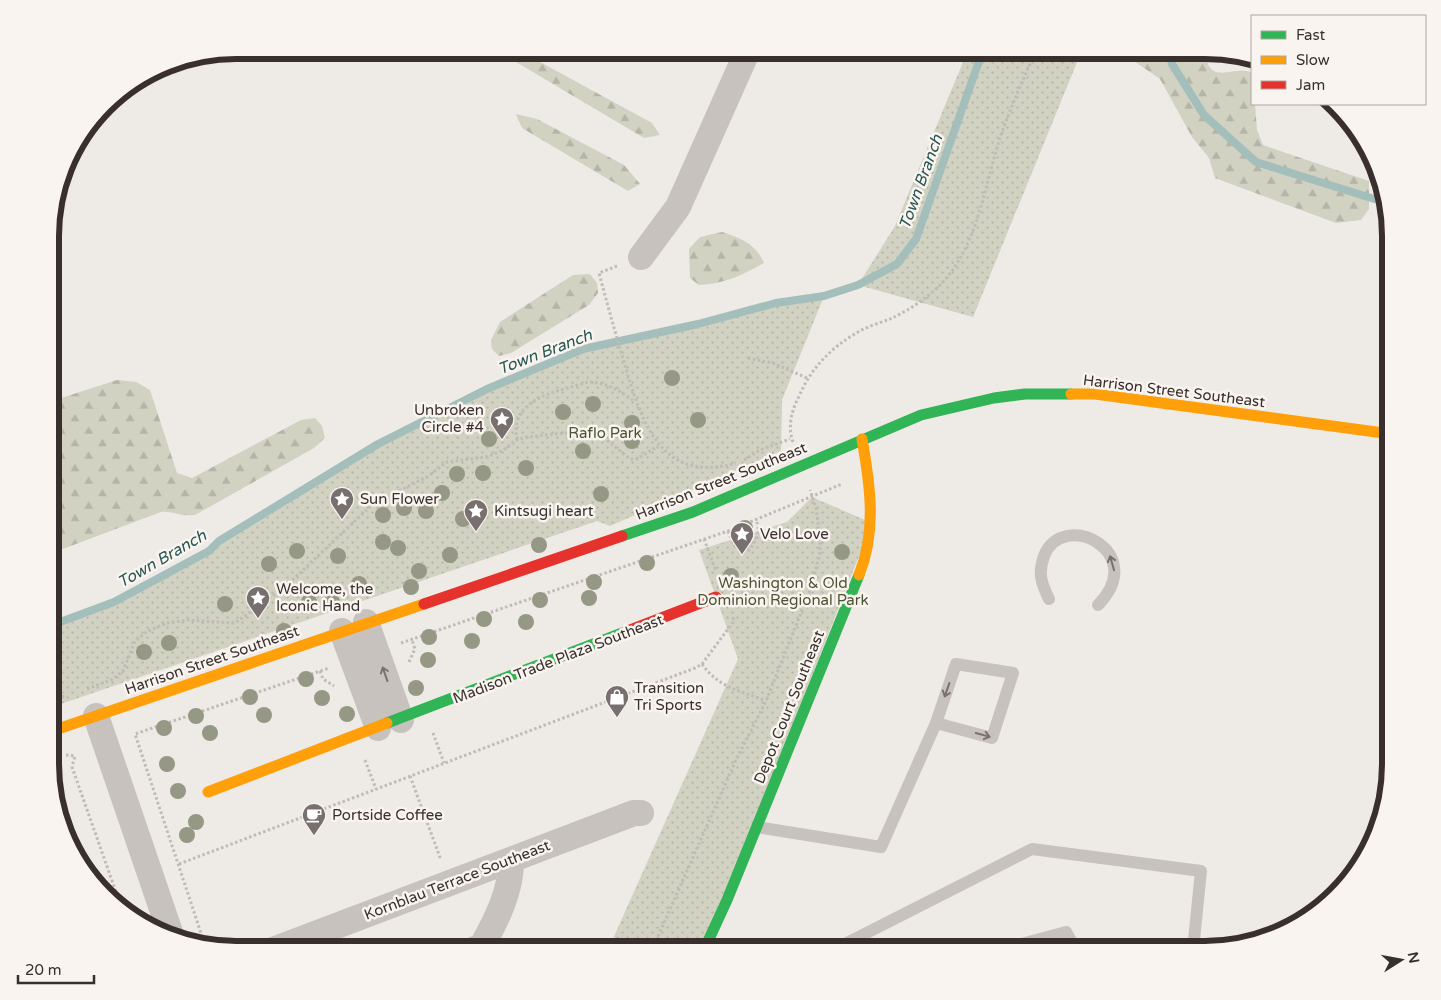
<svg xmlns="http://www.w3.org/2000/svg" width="1441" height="1000" viewBox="0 0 1441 1000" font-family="'Varela Round',sans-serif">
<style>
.forest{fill:url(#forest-firs)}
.park{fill:url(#park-dots)}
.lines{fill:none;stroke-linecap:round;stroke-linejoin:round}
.stream{stroke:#a4bfbb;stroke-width:8}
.path{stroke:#c1bab7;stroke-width:3;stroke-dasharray:2.5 2.5;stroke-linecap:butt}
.lane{stroke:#c8c2bf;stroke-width:12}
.street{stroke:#c8c2bf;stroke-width:26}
.fast{stroke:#30b455;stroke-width:11}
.slow{stroke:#ff9f0a;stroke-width:11}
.jam{stroke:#e5322d;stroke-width:11}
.tree{fill:#959884}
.oneway{stroke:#79716f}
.labels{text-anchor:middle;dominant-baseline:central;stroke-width:5;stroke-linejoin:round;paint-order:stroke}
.street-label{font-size:15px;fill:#392f2d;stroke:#f9f4ef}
.poi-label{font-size:15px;fill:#392f2d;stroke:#f9f4ef;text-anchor:start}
.park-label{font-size:15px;fill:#4c5433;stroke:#f9f4ef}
.water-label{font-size:16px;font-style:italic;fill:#275653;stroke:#f9f4ef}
.rim{fill:none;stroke:#392f2d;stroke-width:6}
</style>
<defs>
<pattern id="forest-firs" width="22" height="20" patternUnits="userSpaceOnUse" patternTransform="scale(1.25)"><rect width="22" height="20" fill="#d1d2c2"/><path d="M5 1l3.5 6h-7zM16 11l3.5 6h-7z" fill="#b4b5a7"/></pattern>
<pattern id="park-dots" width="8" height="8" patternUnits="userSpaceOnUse" patternTransform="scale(1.25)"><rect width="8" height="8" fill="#d1d2c2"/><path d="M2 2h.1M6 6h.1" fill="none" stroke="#b4b5a7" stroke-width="1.8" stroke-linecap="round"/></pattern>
</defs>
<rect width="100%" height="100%" fill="#eeeae6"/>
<path class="forest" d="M496,50H518L652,123L660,135L644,138Z
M601,50H670L669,53L644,59Z
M1118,50H1205C1208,87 1231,66 1251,72L1252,104H1255L1257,130L1263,145L1369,181V209L1361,220L1336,223L1215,178L1209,158L1192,137L1160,79Z
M516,114L537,119L624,165L640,184L628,191L522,128Z
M722,232C741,238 756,244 764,263C743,275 724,284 699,285L690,278L689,249L700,237Z
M590,274L597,283L598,293L589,305L511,353L499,356L492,349L491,340L500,322L573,275Z
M117,380L136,382L150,390L177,473L192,478L301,420L315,418L322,426L325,438L314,448L195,515C181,517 171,510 161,512L52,553V401Z"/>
<path class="park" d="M968,50H1082L973,317L858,285L895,226Z
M824,296L782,400L781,451L610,526L597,521L52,707V625L114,602L209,551L219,541L378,444L487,389L583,349L698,324L762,307Z
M812,497L872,523L704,950H608L738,659L699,550L787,522Z"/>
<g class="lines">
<path class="stream" d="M1169,50L1172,64L1204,115L1256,162L1384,202
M52,625L114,602L209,551L219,541L378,444L487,389L583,349L698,324L776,303L824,296L858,285L897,264L916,239L983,50"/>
<path class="path" d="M617,266L599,273C607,303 615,332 624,362C641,419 659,485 736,463
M748,358L773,363L807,378
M517,440C509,397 558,392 588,382C606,382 621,391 635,402
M793,442C787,425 792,410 800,394C812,367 832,347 858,332C868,326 880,323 890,319C910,310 934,294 948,276C980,236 985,182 1001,135C1011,106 1024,78 1036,50
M744,460L760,450L790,439
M728,531L735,547L749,550C757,540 761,532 756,520
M704,539L716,571
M401,643L728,531L842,484
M409,662L415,649L412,640
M702,664C719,688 739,690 766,701
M320,671L323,679L334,686
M87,689L113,679L123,671L135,641L148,631L167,623L187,620L235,623L285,587L374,503L427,477L447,462L486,457L502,451L517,440L527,437L583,431L598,433L630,459H637L658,446
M52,699L65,696
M433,733L444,763
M66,755L75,756L72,767L123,912
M365,760L376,789
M410,776L441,860
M179,864L695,668L702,664L734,621L733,617
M204,942L135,734L329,668
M652,950L736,760L766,701L812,585L820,552V538L816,508L810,490"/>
<path class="lane" d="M1049,599C1041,583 1038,573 1044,556C1063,508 1150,552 1098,605
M757,827L881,847L936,723L956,664L1013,673L992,738L936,723
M1014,946L1066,932L1076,950
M833,950L1032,849L1201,871L1193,950"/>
<path class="street" d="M641,257L678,207L748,50
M366,622L401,720
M342,631L378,728
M96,716L172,938
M273,950L634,813H641
M473,950L482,946C496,921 512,889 511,860"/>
<path class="fast" d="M622,536L693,512L921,415L994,398L1025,394H1071
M387,723L625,632
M704,950L727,900L859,575"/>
<path class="slow" d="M1071,394H1095L1391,434
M859,575C877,531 870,484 862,439
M52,731L424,604
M208,792L387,723"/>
<path class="jam" d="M424,604L622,536
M625,632L716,597"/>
</g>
<g class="tree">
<circle cx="672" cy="378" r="8"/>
<circle cx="593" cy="404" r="8"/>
<circle cx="563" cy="412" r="8"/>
<circle cx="698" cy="420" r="8"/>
<circle cx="632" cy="423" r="8"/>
<circle cx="489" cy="439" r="8"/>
<circle cx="632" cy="441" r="8"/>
<circle cx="583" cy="451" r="8"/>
<circle cx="526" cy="468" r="8"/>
<circle cx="483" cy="473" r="8"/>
<circle cx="457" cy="474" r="8"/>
<circle cx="442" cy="493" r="8"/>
<circle cx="601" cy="494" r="8"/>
<circle cx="404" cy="508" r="8"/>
<circle cx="426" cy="511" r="8"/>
<circle cx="383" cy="515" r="8"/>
<circle cx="463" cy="519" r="8"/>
<circle cx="745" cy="528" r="8"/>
<circle cx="383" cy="542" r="8"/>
<circle cx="539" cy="545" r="8"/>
<circle cx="398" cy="548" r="8"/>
<circle cx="297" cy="551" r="8"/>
<circle cx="842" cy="552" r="8"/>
<circle cx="450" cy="555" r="8"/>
<circle cx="338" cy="556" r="8"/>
<circle cx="647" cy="563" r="8"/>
<circle cx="269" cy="564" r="8"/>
<circle cx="419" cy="571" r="8"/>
<circle cx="731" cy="576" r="8"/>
<circle cx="594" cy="582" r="8"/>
<circle cx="359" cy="584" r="8"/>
<circle cx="411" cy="587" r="8"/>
<circle cx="589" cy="598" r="8"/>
<circle cx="540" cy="600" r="8"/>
<circle cx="309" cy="602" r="8"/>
<circle cx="332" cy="602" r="8"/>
<circle cx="225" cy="604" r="8"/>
<circle cx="484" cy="619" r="8"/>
<circle cx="526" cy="622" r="8"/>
<circle cx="284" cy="631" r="8"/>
<circle cx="429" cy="637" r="8"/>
<circle cx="472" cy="641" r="8"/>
<circle cx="169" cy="643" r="8"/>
<circle cx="144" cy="652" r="8"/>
<circle cx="428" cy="660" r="8"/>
<circle cx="306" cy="679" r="8"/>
<circle cx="416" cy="688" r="8"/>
<circle cx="250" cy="697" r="8"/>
<circle cx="322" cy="698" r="8"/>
<circle cx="347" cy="714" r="8"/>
<circle cx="264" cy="715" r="8"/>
<circle cx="196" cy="716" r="8"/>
<circle cx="164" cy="728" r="8"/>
<circle cx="210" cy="733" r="8"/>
<circle cx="167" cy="764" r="8"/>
<circle cx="178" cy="791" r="8"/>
<circle cx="196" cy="822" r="8"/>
<circle cx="187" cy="835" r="8"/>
</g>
<defs><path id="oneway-shaft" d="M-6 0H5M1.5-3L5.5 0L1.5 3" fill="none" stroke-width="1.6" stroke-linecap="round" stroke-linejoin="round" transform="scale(1.25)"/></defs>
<g class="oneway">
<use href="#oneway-shaft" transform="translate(1112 563) rotate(-106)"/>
<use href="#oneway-shaft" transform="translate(385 674) rotate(-109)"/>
<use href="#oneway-shaft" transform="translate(947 690) rotate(109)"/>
<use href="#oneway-shaft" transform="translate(983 735) rotate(15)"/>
</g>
<defs>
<g id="sight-pin" transform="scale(1.25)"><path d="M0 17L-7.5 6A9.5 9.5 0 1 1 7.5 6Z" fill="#78706e" stroke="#f9f4ef"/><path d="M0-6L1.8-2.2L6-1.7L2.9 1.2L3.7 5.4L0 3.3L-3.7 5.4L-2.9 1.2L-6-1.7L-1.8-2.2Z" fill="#fff"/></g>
<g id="shop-pin" transform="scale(1.25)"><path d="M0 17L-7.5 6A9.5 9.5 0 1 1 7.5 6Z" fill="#78706e" stroke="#f9f4ef"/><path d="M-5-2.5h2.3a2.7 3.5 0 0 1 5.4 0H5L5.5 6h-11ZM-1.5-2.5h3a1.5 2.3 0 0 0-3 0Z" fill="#fff"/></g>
<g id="cafe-pin" transform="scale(1.25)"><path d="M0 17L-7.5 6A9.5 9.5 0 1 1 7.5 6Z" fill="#78706e" stroke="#f9f4ef"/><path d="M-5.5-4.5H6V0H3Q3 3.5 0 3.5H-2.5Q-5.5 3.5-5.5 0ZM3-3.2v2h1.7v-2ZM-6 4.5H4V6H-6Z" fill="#fff"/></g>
</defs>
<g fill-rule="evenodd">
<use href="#sight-pin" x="502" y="419"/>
<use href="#sight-pin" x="342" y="499"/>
<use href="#sight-pin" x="476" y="511"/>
<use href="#sight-pin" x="742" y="534"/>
<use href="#sight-pin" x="258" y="598"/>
<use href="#shop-pin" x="617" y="697"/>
<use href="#cafe-pin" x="314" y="815"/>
</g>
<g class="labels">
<g class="street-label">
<text transform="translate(1174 391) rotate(7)">Harrison Street Southeast</text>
<text transform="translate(721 481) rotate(-22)">Harrison Street Southeast</text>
<text transform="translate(558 659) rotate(-21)">Madison Trade Plaza Southeast</text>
<text transform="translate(212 660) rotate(-19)">Harrison Street Southeast</text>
<text transform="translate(789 707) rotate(-68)">Depot Court Southeast</text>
<text transform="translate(457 880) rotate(-21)">Kornblau Terrace Southeast</text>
</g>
<g class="poi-label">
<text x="484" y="410" text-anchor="end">Unbroken<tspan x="484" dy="17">Circle #4</tspan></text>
<text x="360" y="499">Sun Flower</text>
<text x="494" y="511">Kintsugi heart</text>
<text x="760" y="534">Velo Love</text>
<text x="276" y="589">Welcome, the<tspan x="276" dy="17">Iconic Hand</tspan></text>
<text x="634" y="688">Transition<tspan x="634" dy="17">Tri Sports</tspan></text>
<text x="332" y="815">Portside Coffee</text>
</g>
<g class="park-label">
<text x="605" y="433">Raflo Park</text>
<text x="783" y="583">Washington &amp; Old<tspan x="783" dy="17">Dominion Regional Park</tspan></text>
</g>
<g class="water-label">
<text transform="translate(921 182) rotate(-70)">Town Branch</text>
<text transform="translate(545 352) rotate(-21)">Town Branch</text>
<text transform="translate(162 559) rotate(-30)">Town Branch</text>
</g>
</g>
<path d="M0 0H1441V1000H0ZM236 59H1205A177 177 0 0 1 1382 236V764A177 177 0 0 1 1205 941H236A177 177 0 0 1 59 764V236A177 177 0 0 1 236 59Z" fill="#f9f4ef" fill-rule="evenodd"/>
<path class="rim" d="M236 59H1205A177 177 0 0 1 1382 236V764A177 177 0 0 1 1205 941H236A177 177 0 0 1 59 764V236A177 177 0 0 1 236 59Z"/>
<rect x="1251" y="15" width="175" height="90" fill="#f9f4ef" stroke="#aca5a1"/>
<rect x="1261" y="31" width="25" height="8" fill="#30b455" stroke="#aca5a1"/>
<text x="1296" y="40" font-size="15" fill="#392f2d">Fast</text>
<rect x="1261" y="56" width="25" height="8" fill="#ff9f0a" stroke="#aca5a1"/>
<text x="1296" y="65" font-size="15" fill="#392f2d">Slow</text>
<rect x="1261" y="81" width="25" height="8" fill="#e5322d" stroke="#aca5a1"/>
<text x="1296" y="90" font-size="15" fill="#392f2d">Jam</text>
<g transform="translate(1401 960) rotate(79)" stroke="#f9f4ef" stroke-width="4" paint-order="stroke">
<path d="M0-4L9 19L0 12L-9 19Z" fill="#392f2d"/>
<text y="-8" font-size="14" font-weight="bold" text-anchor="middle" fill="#392f2d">N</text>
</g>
<path d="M18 975v8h76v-8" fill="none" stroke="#392f2d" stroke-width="2.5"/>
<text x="25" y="975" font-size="15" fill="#392f2d" stroke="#f9f4ef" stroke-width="4" paint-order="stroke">20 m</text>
</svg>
